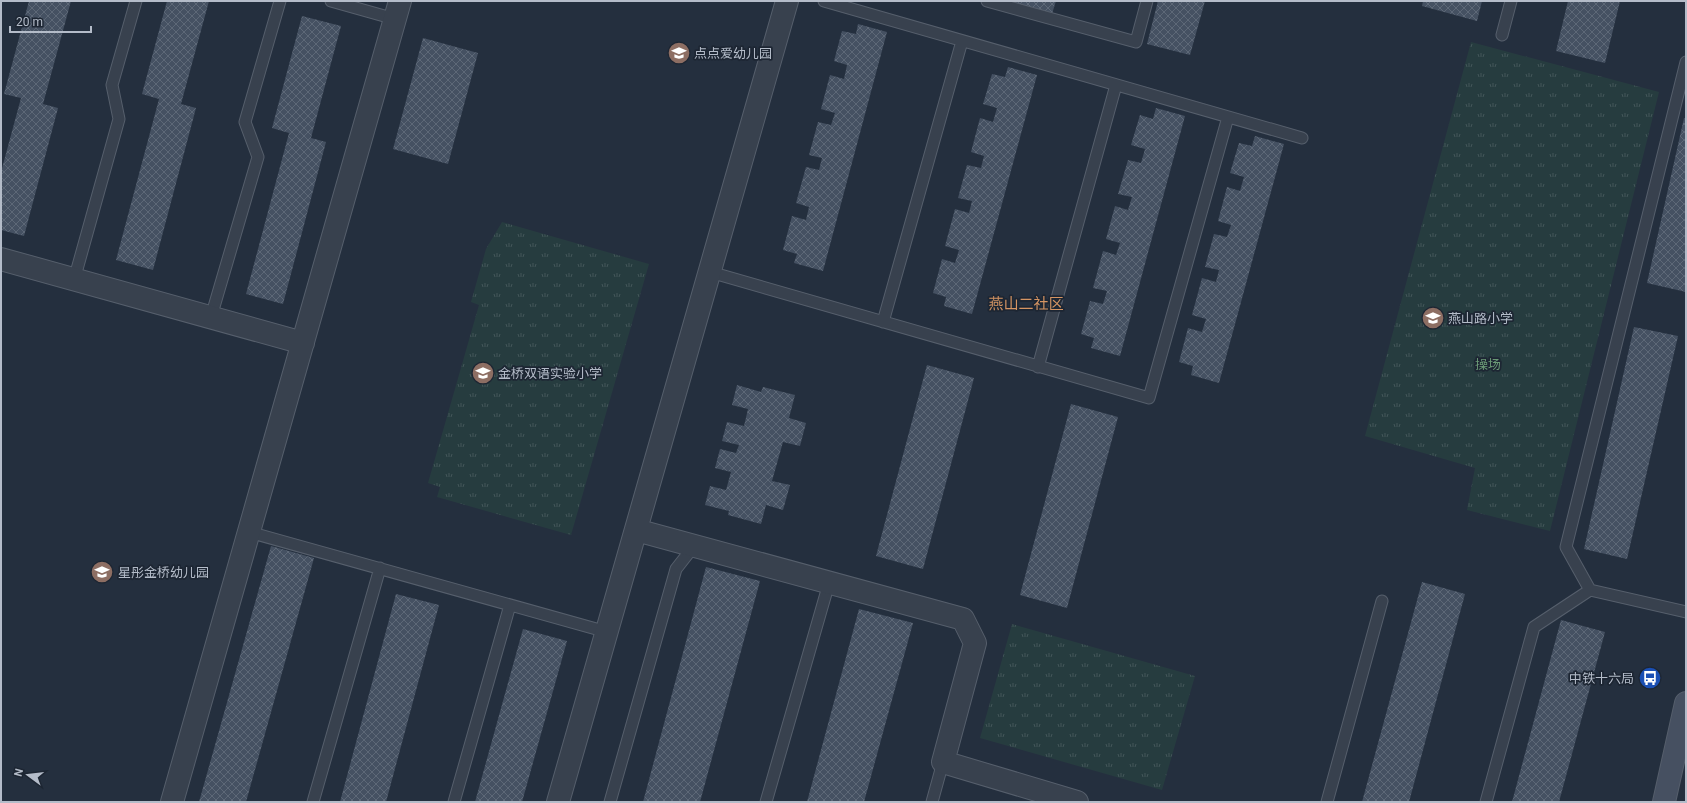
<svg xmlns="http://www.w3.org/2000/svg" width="1687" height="803" viewBox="0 0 1687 803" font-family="Roboto,'Noto Sans SC',sans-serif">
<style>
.grass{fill:url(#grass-tufts)}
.building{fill:url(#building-cross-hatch)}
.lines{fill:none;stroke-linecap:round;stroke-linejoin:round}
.service-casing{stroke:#565f6c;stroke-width:13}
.minor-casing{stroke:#565f6c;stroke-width:24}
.secondary-casing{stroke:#565f6c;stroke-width:24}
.service{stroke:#38414e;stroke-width:11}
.minor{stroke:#38414e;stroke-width:22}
.secondary{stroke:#465061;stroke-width:22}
.labels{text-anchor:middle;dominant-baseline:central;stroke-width:3.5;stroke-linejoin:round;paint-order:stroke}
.poi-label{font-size:13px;fill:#b4bcc9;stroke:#1d2633;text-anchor:start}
.park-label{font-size:13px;fill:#6b9a76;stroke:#1d2633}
.quarter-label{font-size:15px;fill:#d59563;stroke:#1d2633}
</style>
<defs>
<pattern id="grass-tufts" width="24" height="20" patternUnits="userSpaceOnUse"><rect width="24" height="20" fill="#263c3f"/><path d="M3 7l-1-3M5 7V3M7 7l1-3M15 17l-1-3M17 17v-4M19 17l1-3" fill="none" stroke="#435659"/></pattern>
<pattern id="building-cross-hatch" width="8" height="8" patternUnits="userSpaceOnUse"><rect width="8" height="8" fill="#455162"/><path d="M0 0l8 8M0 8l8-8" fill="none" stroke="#5d6877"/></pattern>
</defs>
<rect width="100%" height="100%" fill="#242f3e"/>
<path class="grass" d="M1471,42L1659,92L1550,531L1467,510L1475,468L1365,436Z
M502,222L649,264L571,535L437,497L440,487L428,483L479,305L471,302L486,249Z
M1012,624L1195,676L1162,790L980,738Z"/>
<path class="building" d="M29,1H71L43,104L58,108L24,236L1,230V172L21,98L4,94Z
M167,1H209L181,104L196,108L153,270L116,260L159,99L142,94Z
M1009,1H1056L1051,17L1008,5Z
M1158,1H1205L1190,55L1147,44Z
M1423,1H1482L1477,21L1422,6Z
M1568,1H1620L1605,63L1556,51Z
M302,16L341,26L311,138L326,142L283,304L246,294L289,133L272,128Z
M858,24L887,32L823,271L794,263L797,254L783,250L792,216L806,220L809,207L796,203L806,167L819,170L822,158L809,155L818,122L831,125L835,113L821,109L830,75L844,79L847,65L834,61L842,31L856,34Z
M423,38L478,53L448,164L393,149Z
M1008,67L1037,75L972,314L944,306L946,297L933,293L942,259L955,263L959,250L945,246L955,209L969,213L972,201L958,198L967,165L981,168L984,156L971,152L980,118L993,122L997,108L983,104L992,74L1005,77Z
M1156,108L1185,116L1120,356L1091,348L1094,338L1081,334L1090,301L1103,304L1107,291L1093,288L1103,251L1116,255L1120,243L1106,239L1115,206L1128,210L1132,197L1118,194L1128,160L1141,163L1145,149L1131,145L1140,115L1153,119Z
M1684,118H1686V292L1647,283Z
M1255,136L1284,144L1219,383L1191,375L1193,366L1179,362L1188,328L1202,332L1206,319L1192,315L1202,278L1216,282L1219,270L1205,267L1214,234L1227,237L1231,225L1218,221L1227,187L1240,191L1244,177L1230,173L1239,143L1252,146Z
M1634,327L1678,336L1627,559L1584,549Z
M927,365L974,378L923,569L876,556Z
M737,385L761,392L763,387L795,395L789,418L806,423L800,446L783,442L772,481L790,485L783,510L766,505L761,524L728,515L729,511L705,505L710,486L726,490L731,472L715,468L720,449L736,453L739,445L722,441L727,422L744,426L748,409L732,405Z
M1071,404L1118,417L1067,608L1020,595Z
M271,546L314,558L246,802H199Z
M706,567L760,581L700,802H643Z
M1422,582L1465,594L1409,802H1362Z
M396,594L439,605L386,802H340Z
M859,609L913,623L864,802H807Z
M1561,620L1605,632L1559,802H1512Z
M523,629L567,641L522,802H475Z"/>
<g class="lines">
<g class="service-casing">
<path id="service" d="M331,1L395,19
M824,1L1302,138
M987,1L1136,42L1147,1
M1502,35L1511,1
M1686,62L1566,547L1590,590L1686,612
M710,272L1149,398L1228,117
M74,280L119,119L112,85L136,1
M211,317L258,157L245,122L280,1
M883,322L962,41
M1038,367L1116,85
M249,532L607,632
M313,802L380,568
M454,802L510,605
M610,802L676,569L694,546
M766,802L829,583
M932,802L943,762
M1327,802L1382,601
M1486,802L1534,627L1590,590"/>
</g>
<g class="minor-casing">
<path id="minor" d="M1,259L303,343
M636,530L963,619L975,643L943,762L1077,802
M172,802L400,1
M558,802L787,1"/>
</g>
<g class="secondary-casing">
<path id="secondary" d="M1664,802L1686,703"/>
</g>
<use href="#service" class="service"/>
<use href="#minor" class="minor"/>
<use href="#secondary" class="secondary"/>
</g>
<defs>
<g id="school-disc" transform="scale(1.15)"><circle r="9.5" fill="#8d6e63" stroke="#1d2633"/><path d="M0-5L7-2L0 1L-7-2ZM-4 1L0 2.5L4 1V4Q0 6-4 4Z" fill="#fff"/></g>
<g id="bus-disc" transform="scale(1.15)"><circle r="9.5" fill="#1a4fb4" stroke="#1d2633"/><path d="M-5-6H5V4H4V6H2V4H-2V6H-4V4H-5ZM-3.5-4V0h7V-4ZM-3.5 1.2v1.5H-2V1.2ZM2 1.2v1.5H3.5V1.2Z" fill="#fff"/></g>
</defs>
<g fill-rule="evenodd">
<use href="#school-disc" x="679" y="53"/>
<use href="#school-disc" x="1433" y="318"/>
<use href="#school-disc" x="483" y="373"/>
<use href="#school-disc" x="102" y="572"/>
<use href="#bus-disc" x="1650" y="678"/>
</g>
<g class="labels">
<g class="poi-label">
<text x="694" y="53">点点爱幼儿园</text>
<text x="1448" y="318">燕山路小学</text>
<text x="498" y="373">金桥双语实验小学</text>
<text x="118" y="572">星彤金桥幼儿园</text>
<text x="1634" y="678" text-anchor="end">中铁十六局</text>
</g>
<g class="park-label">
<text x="1488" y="364">操场</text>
</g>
<g class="quarter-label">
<text x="1026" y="304">燕山二社区</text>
</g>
</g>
<rect width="1687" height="803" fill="none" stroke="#b4bcc9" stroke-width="4"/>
<g transform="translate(28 775) rotate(285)" stroke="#1d2633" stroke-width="3" paint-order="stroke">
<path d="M0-3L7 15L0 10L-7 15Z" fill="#b4bcc9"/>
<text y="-6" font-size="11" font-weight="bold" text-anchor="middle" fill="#b4bcc9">N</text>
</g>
<path d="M10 26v6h81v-6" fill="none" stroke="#b4bcc9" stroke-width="2"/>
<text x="16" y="26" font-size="12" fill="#b4bcc9" stroke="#1d2633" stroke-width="3" paint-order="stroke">20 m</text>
</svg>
